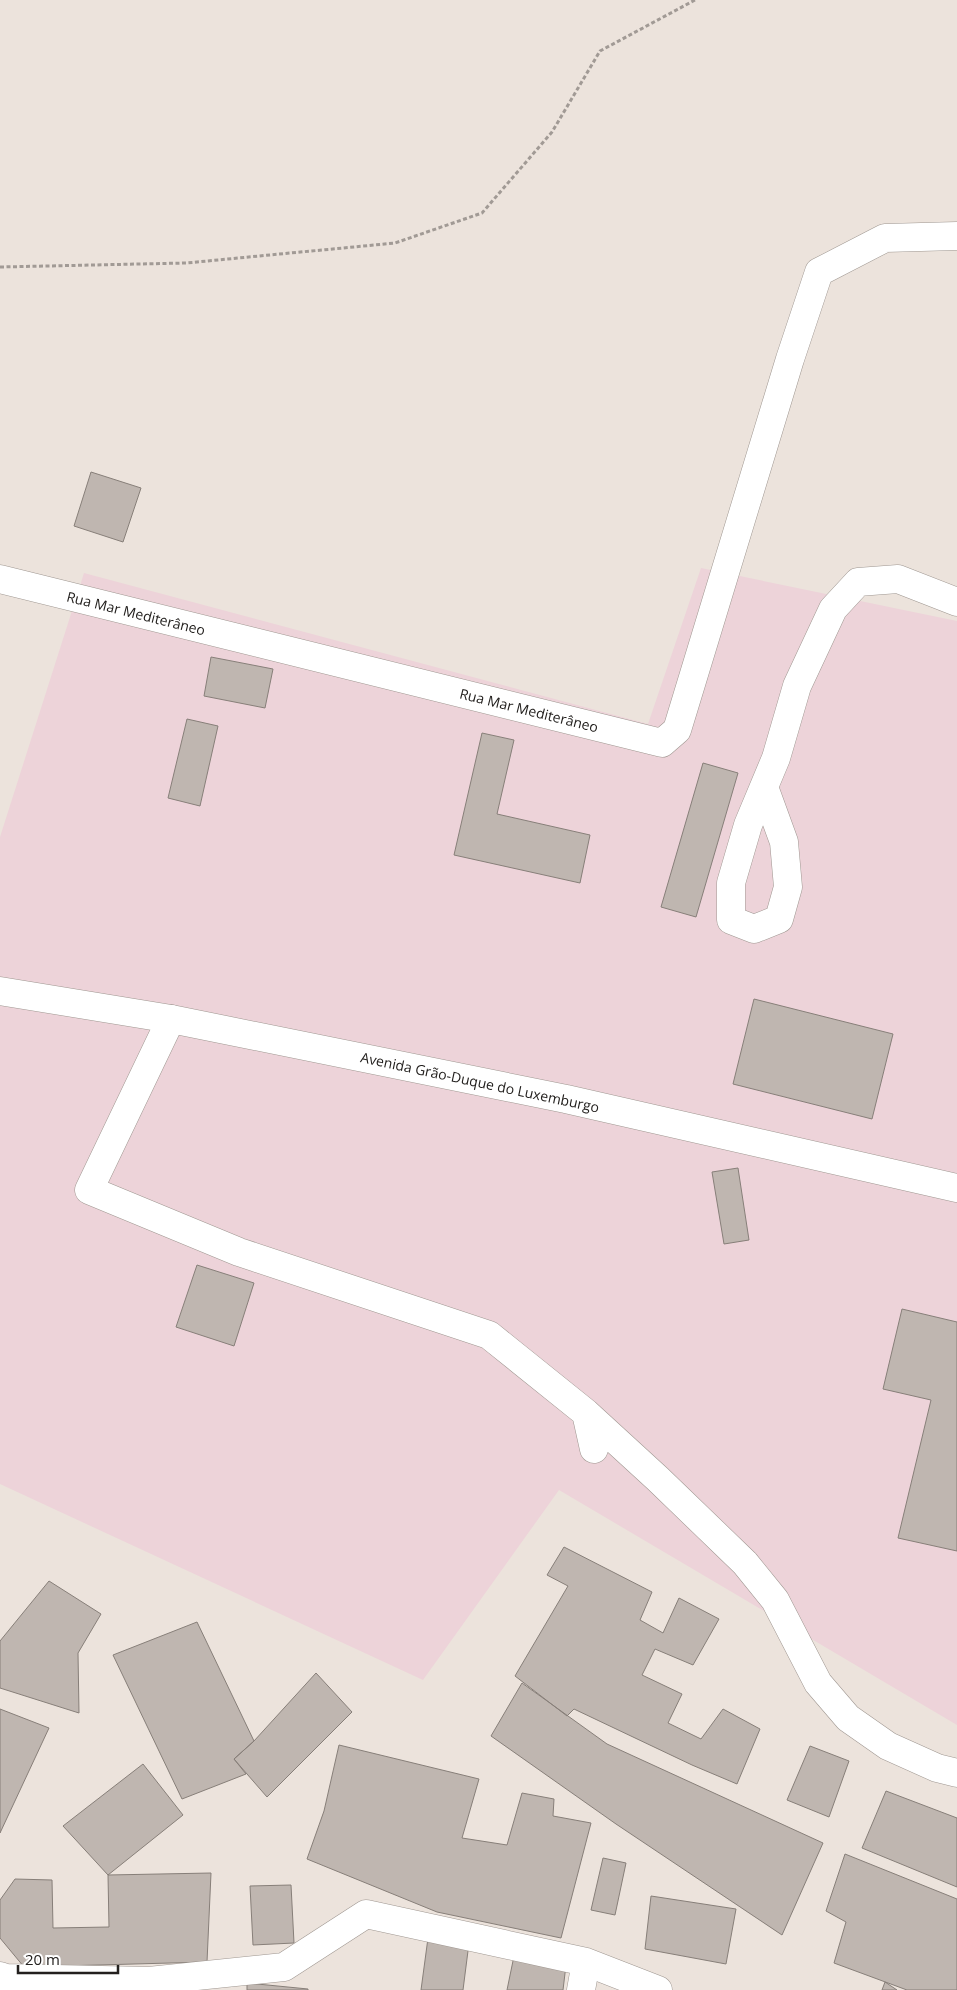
<svg xmlns="http://www.w3.org/2000/svg" width="957" height="1990" viewBox="0 0 957 1990" font-family="'Open Sans',sans-serif">
<style>
.industrial{fill:#edd3d9}
.building{fill:#bfb6b0;stroke:#877f79}
.lines{fill:none;stroke-linecap:round;stroke-linejoin:round}
.minor-casing{stroke:#9f9791;stroke-width:29}
.major-casing{stroke:#9f9791;stroke-width:29}
.path{stroke:#a19a95;stroke-width:3;stroke-dasharray:4 2.5;stroke-linecap:butt}
.minor{stroke:#fff;stroke-width:28}
.major{stroke:#fff;stroke-width:28}
.labels{text-anchor:middle;dominant-baseline:central;stroke-width:4;stroke-linejoin:round;paint-order:stroke}
.street-label{font-size:14px;fill:#23201e;stroke:#fff}
</style>
<rect width="100%" height="100%" fill="#ece3dc"/>
<path class="industrial" d="M701,568L957,621V1725L559,1490L423,1680L0,1484V837L84,573L648,724Z"/>
<path class="building" d="M91,472L141,488L123,542L74,526Z
M211,657L273,669L265,708L204,696Z
M187,719L218,726L200,806L168,798Z
M482,733L514,740L497,814L590,835L580,883L454,855Z
M703,763L738,773L696,917L661,907Z
M754,999L893,1034L872,1119L733,1084Z
M738,1168L749,1240L724,1244L712,1172Z
M197,1265L254,1283L234,1346L176,1327Z
M902,1309L957,1322V1551L898,1538L931,1400L883,1389Z
M564,1547L652,1592L640,1620L663,1633L679,1598L719,1619L693,1665L655,1649L642,1675L682,1694L668,1723L701,1739L723,1709L760,1729L737,1784L692,1765L574,1709L567,1716L515,1676L568,1586L547,1575Z
M49,1581L101,1614L78,1653L79,1713L0,1688V1641Z
M197,1622L254,1741L234,1759L246,1774L182,1799L113,1655Z
M316,1673L352,1712L267,1797L234,1759L254,1741Z
M522,1683L607,1744L823,1843L782,1935L616,1824L491,1736Z
M0,1709L49,1728L0,1833Z
M339,1745L479,1779L462,1838L507,1845L522,1793L554,1799L553,1816L591,1823L561,1938L437,1912L307,1859L324,1811Z
M810,1746L849,1761L829,1817L787,1800Z
M143,1764L183,1815L108,1875L63,1826Z
M886,1791L957,1818V1887L862,1848Z
M845,1854L957,1899V1990H907L834,1963L846,1922L826,1911Z
M603,1858L626,1863L615,1915L591,1910Z
M211,1873L207,1962L24,1967L0,1938V1900L15,1879L52,1880L53,1928L109,1927L108,1875Z
M291,1885L294,1943L253,1945L250,1886Z
M651,1896L736,1909L726,1964L645,1949Z
M428,1938L469,1943L463,1990H421Z
M514,1956L566,1965L563,1990H507Z
M885,1982L897,1990H882Z
M247,1983L308,1989V1990H247Z"/>
<g class="lines">
<g class="minor-casing">
<path id="minor" d="M0,579L662,743L677,730L790,359L819,272L885,238L957,236
M764,787L784,842L788,887L779,919L754,929L731,920V883L748,825L776,758L797,686L833,609L858,582L898,579L957,602
M171,1019L89,1190L239,1252L489,1335L586,1413L594,1449
M586,1413L658,1479L745,1563L775,1600L818,1683L848,1718L888,1746L937,1768L957,1773
M0,1976L6,1978L149,1981L152,1990
M149,1981L284,1967L366,1914L586,1962L658,1990
M581,1990L586,1962"/>
</g>
<g class="major-casing">
<path id="major" d="M0,991L171,1019L566,1099L957,1188"/>
</g>
<path class="path" d="M0,267L186,263L395,243L482,213L552,132L600,51L695,0"/>
<use href="#minor" class="minor"/>
<use href="#major" class="major"/>
</g>
<g class="labels">
<g class="street-label">
<text transform="translate(136 613) rotate(14)">Rua Mar Mediterâneo</text>
<text transform="translate(529 710) rotate(14)">Rua Mar Mediterâneo</text>
<text transform="translate(480 1082) rotate(12)">Avenida Grão-Duque do Luxemburgo</text>
</g>
</g>
<path d="M18 1965v8h100v-8" fill="none" stroke="#23201e" stroke-width="2.5"/>
<text x="25" y="1965" font-size="15" fill="#23201e" stroke="#ffffff" stroke-width="4" paint-order="stroke">20 m</text>
</svg>
